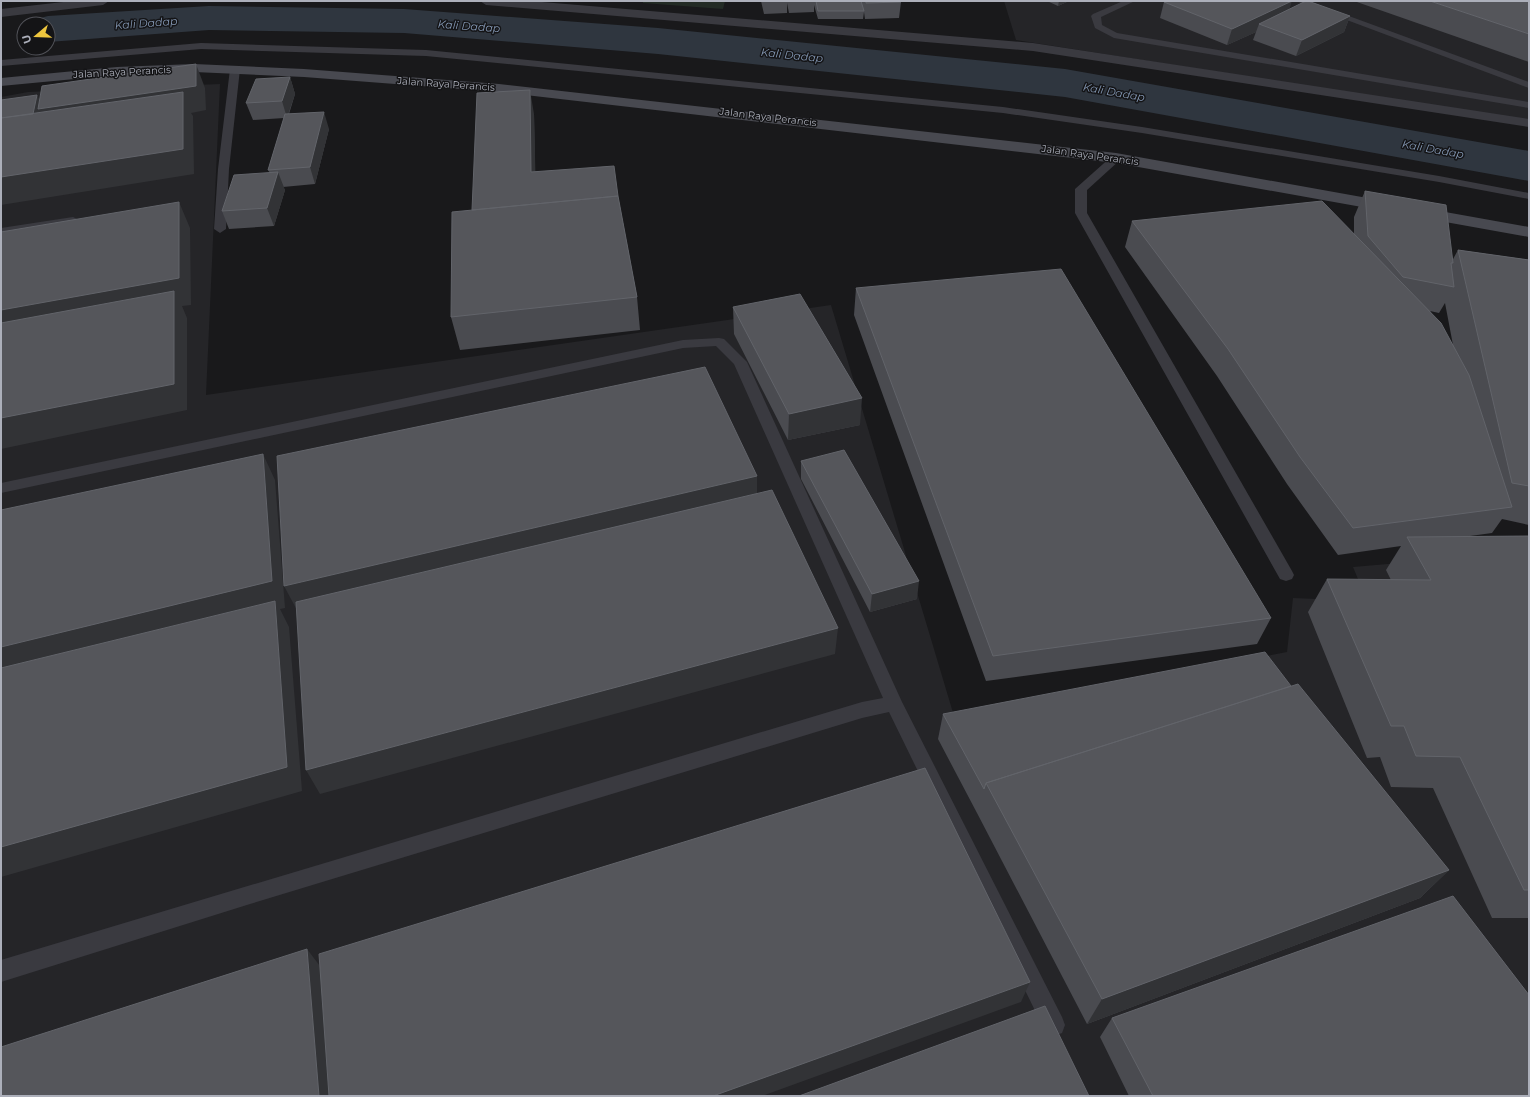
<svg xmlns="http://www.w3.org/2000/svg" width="1530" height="1097" viewBox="0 0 1530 1097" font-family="Montserrat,sans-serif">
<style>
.built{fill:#252528}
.green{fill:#232b25}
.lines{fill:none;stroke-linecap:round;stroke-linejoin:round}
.river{fill:#2f363f;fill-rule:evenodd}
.lane{fill:#3a3a40;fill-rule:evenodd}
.street{fill:#3a3a40;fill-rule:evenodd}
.secondary{fill:#484950;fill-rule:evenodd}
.wall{fill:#4a4b50;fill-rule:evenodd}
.shaded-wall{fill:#323336}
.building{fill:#55565b;stroke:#62646a}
.labels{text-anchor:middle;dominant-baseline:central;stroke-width:3;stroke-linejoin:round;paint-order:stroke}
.far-street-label{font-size:10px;fill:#acafba;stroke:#141416}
.far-water-label{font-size:11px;font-style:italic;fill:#8498b4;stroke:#141416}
</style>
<rect width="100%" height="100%" fill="#19191b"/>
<path class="built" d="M1004,1H1529V121L1016,40Z
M220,84L206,395L831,305L954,716L1287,652L1293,598L1367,601L1353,567L1503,554H1529V1096H1V97L28,92Z"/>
<path class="green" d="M643,1H725L723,9L643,3Z"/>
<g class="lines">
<path class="river" d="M209,6L404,9L658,28L1065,69L1529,151V181L1065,97L658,54L404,33L209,30L48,42V24H30L33,20L48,16Z"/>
<path class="lane" d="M1123,1H1135L1101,17L1102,25L1117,33L1529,102V108L1114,38L1095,28L1091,16L1093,14Z
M1296,1H1308L1529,82V88Z
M201,43L426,50L1003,107L1142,127L1439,176L1529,193V199L1439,182L1142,133L1003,113L426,56L201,49L1,66V60Z
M235,66L240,69L229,169L226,229L220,233L214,229L218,169L230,69Z
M1116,155L1121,158L1120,160L1087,190V213L1292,571L1294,575L1292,579L1286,581L1280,579L1075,213V189L1112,156Z
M73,217L77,219L79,221L77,223L1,236V228Z
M719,338L724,339L747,362L902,702L1062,1017L1065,1025L1062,1033L1054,1036L1046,1033L889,712L862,718L250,904L1,982V960L862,702L883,698L734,364L716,346L683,348L1,493V483L683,340Z"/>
<path class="street" d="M72,1H109L103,5L1,17V9Z
M480,1H530L1033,43L1529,119V127L1033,51L486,5Z"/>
<path class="secondary" d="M194,64L304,69L499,84L1116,153L1529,227V237L1116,163L499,92L304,77L194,72L117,75L1,86V78L117,67Z"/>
</g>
<path class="wall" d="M761,1H900L901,2L899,18L865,19L864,12L863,19H818L814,5V12L789,13L787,3V13L764,14Z
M1047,1H1069L1058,6Z
M1354,1H1529V62Z
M1164,2L1290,9L1350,16L1344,32L1296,56L1253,40L1256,32L1227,45L1160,18Z
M290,77L295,94L289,114L329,129L315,184L283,187L285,190L274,226L229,229L222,211L270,173L268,170L284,118L253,120L246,103Z
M534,114L535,172L618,196L637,297L640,330L460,350L451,317L472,210Z
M1365,191L1452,261L1458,250L1529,260V525L1502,519L1492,533L1470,536H1529V918H1492L1433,788L1391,787L1380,757L1367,758L1308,612L1327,579L1391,580L1386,570L1401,546L1338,555L1287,484L1217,376L1125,247L1132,221L1354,235V217ZM1445,303L1453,345L1430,311L1439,313Z
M856,288L1271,618L1257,644L986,681L854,315Z
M733,307L860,425L788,440L734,334Z
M801,461L917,599L870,612L801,479Z
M1291,686L1449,870L1420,898L1087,1024L977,813L938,739L943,714Z
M1112,1018L1529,1096H1129L1100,1037Z"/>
<path class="shaded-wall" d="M68,1H82L69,2Z
M1059,1H1069L1058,6Z
M1292,1L1287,17L1259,24L1256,32L1227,45L1232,29Z
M1350,16L1344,32L1296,56L1302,40Z
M196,64L205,88L206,110L191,113L193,116L194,174L1,205V177L37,95L44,108Z
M290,77L295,94L287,118L282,101Z
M530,90L534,114L536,198L531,172Z
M324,112L329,129L315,184L310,167Z
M278,172L285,190L274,226L267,208Z
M179,202L190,228L191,305L182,306L187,318V410L1,449V310Z
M862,398L860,425L788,440L789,414Z
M263,454L275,480L285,608L280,609L289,627L302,791L1,877V647Z
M757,476V503L298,612L284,586Z
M919,581L917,599L870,612L872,594Z
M838,628L835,654L320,794L306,770Z
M1449,870L1420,898L1087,1024L1102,999Z
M307,949L323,970L334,1096H319Z
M1030,982L1021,1002L762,1096H713Z"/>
<path class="building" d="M816,1H861L864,11H818Z
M866,1H900L901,2L866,3Z
M1167,1H1292L1232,29L1164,2Z
M1306,1H1308L1350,16L1302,40L1259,24Z
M1430,1H1529V34Z
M196,64V86L38,109L42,86Z
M290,77L282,101L246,103L256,79Z
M530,90L531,172L614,166L618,196L472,210L477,93Z
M183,92V149L1,177V118Z
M37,95L33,114L1,118V100Z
M324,112L310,167L268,170L285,114Z
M278,172L267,208L222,211L234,175Z
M1365,191L1446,205L1453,263H1451L1454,287L1403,277L1368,236Z
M618,196L637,297L451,317L452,212Z
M1322,201L1441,323L1469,375L1512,507L1353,528L1300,457L1228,349L1132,221Z
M179,202V278L1,310V232Z
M1458,250L1529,260V486L1512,483Z
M1061,269L1271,618L993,656L856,288Z
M174,291V384L1,418V323Z
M800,294L862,398L789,414L733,307Z
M705,367L757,476L284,586L277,456Z
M844,450L919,581L872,594L801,461Z
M263,454L272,581L1,647V510Z
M772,490L838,628L306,770L296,602Z
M1529,536V890H1524L1460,757L1416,756L1404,726H1391L1327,579L1431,580L1407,537Z
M275,601L287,767L1,847V668Z
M1265,652L1291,686L986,783L984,789L943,714Z
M1298,684L1449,870L1102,999L986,783Z
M925,768L1030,982L713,1096H329L319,954Z
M1453,896L1529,995V1096H1153L1112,1018Z
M307,949L319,1096H1V1047Z
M1045,1006L1089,1096H799Z"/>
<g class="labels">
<g class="far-street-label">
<text transform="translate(122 72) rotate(-3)">Jalan Raya Perancis</text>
<text transform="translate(446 84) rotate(4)">Jalan Raya Perancis</text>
<text transform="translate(768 117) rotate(7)">Jalan Raya Perancis</text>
<text transform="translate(1090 155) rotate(8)">Jalan Raya Perancis</text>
</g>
<g class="far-water-label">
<text transform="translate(146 23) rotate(-4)">Kali Dadap</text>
<text transform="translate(469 26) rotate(4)">Kali Dadap</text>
<text transform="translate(792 55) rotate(6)">Kali Dadap</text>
<text transform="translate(1114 92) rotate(10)">Kali Dadap</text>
<text transform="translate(1433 149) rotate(10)">Kali Dadap</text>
</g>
</g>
<rect width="1530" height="1097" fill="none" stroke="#acafba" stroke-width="4"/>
<g transform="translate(36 36) rotate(251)"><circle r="19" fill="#141416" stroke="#515258"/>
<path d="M0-3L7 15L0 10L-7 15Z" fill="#eec63e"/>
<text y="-6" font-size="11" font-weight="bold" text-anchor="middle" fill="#acafba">U</text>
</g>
</svg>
